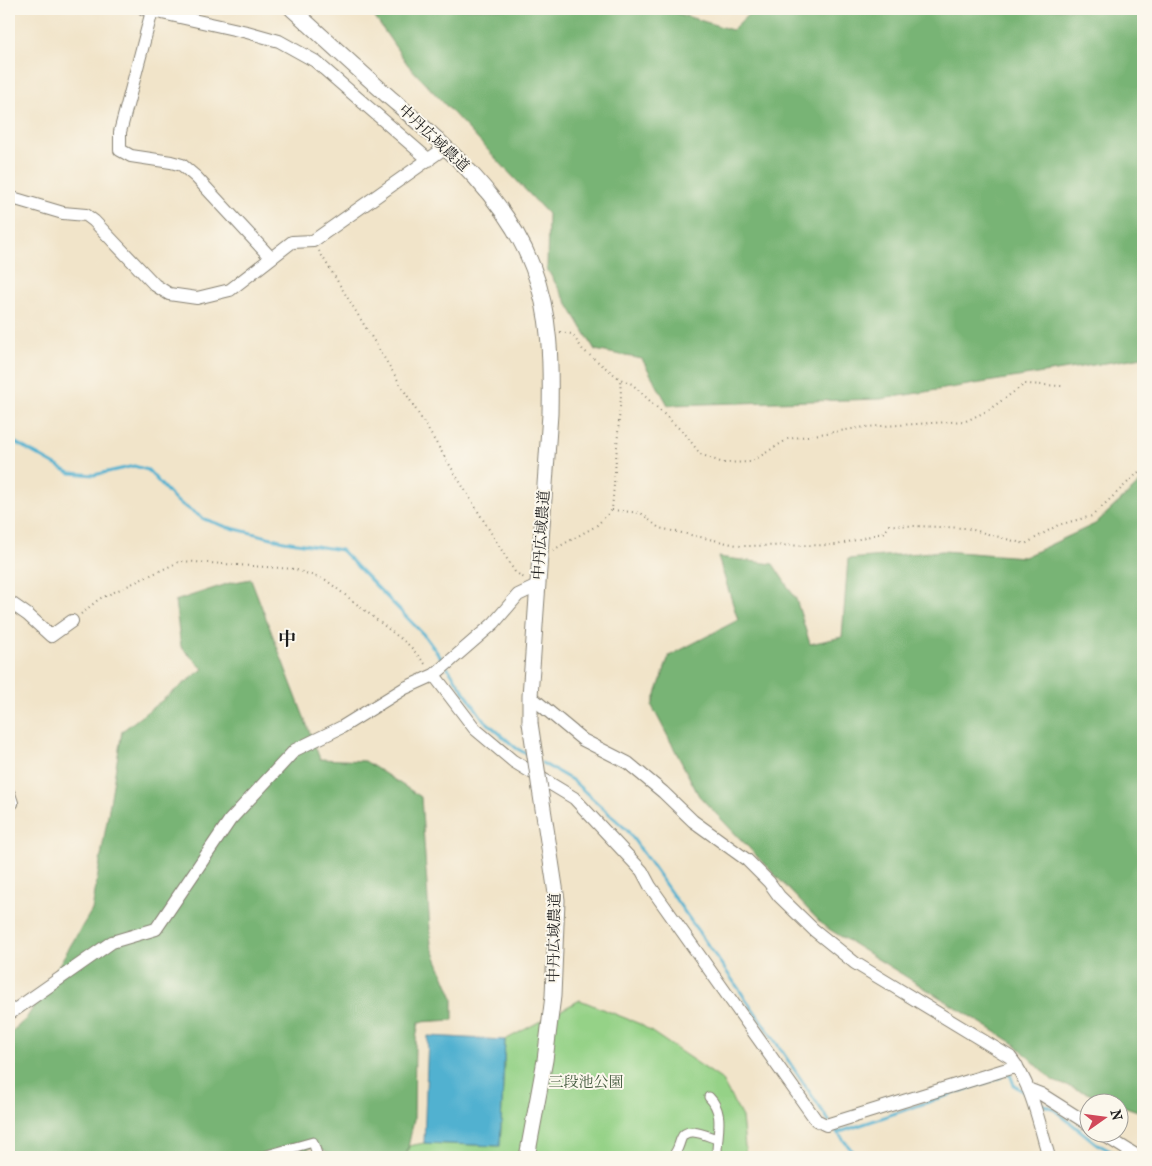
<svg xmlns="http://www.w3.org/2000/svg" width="1152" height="1166" viewBox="0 0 1152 1166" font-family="'IM FELL French Canon','Noto Serif JP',serif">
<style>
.green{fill:#95d287;stroke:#587752}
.forest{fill:#78b474;stroke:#4a6848}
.water{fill:#51b1d0;stroke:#366676}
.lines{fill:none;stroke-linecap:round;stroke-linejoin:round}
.stream{stroke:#51b1d0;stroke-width:3}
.pedestrian-casing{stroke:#868072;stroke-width:11}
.minor-casing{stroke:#868072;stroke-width:14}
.tertiary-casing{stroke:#868072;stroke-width:17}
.path{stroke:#868072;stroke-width:2;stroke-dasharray:1 4;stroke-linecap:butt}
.pedestrian{stroke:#fff;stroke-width:9}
.minor{stroke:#fff;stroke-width:12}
.tertiary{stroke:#fff;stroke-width:15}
.tertiary-bridge-casing{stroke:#868072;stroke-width:17;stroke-linecap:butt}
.tertiary-bridge{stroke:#fff;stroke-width:15}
.labels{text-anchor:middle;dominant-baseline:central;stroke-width:4;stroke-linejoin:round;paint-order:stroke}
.street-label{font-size:15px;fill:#1c1c1c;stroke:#fbf7ec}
.park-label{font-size:15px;fill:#465c41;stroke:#fbf7ec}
.quarter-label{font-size:18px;font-weight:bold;fill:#1c1c1c;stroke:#fbf7ec}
</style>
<rect width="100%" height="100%" fill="#fbf7ec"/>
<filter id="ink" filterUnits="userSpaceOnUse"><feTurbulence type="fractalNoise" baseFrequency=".02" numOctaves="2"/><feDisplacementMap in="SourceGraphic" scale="10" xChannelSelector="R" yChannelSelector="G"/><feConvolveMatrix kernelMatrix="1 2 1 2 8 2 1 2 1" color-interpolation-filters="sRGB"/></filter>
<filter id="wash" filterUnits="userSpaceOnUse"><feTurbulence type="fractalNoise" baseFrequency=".0096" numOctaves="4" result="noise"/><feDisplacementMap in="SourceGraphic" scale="20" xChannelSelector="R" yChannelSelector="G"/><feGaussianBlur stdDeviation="1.12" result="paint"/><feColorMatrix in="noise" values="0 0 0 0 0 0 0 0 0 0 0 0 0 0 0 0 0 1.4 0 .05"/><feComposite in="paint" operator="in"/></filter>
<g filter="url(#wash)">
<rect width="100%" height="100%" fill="#f1e4c9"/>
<path class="green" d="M580,1000L640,1024L721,1079L742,1117L746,1157H406L409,1146L424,1143L500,1146L505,1040Z"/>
<path class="forest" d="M369,9H663L732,30L754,9H1143V357L881,399L668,405L642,359L595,350L547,269L548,214L408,65Z
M1143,480V1113L1053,1081L1015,1044L824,926L699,796L652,706L669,656L738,620L718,557L773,564L796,599L810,644L842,637L848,559L943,551L1024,557L1095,524Z
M251,579L320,759L365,761L421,797L431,945L453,998V1020L419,1022L415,1045L414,1119L406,1157H337L315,1146L291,1157H9V1034L26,1019L92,910L122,731L203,669L181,647L175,601L230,583Z"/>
<path class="water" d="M428,1036L505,1040L500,1146L424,1143Z"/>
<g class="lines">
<path class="stream" d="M9,439L70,473L94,475L134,466L148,470L175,500L204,519L227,527L284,541L341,550L423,634L445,663
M448,668L483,719L516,748L530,756
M542,763L572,780L627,830L769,1032L829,1121
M1008,1075L1010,1074L1014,1085L1025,1093
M1038,1103L1052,1108L1097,1144L1122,1157
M833,1127L857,1157
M837,1133L1002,1077"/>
</g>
</g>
<g filter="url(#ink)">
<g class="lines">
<g class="pedestrian-casing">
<path id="pedestrian" d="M709,1097C726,1114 716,1135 717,1157
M260,1157L313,1142L318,1157
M672,1157C678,1151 678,1147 681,1139C686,1125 707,1136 717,1139"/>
</g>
<g class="minor-casing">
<path id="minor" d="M144,9L247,32L279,41L315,61L429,160
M152,11L120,132V150L131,156L171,162L182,165L196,177L271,258
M9,197L63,213L86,215L94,221L155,285L169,294L197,298L230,290L292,242L313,241L446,147
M9,605L11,603L28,615L51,636L72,621
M434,675L475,729L513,761L574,798L642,871L650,886L816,1120L826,1125L1017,1066
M530,696L583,740L628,763L663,792L693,821L747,860L769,882L779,896L814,930L855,963L1010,1057C1032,1084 1039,1124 1049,1157
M9,794L12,803L9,805
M9,1014L112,942L156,929L230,820L295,750L342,727L405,688L434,675L494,623L518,595L537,586
M1028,1089L1041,1094L1090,1125
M1102,1134L1139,1157"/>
</g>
<g class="tertiary-casing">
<path id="tertiary" d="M292,9C324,38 355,67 388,96C444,145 505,195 533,268C551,315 551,364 550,414L530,696V723
M527,1157L545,1060L553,996L557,900L540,789"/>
</g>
<path class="path" d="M319,251L515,572L524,578
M560,332L572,334L583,350L620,379L632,384L686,435L700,454L723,463L751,462L788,439L865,427L966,421L987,411L1025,384L1062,386
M612,510L641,513L659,528L741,546L837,545L885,532L889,525L966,528L1025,544L1058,525L1092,516L1143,468
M553,550L596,526L612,510L621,395L620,379
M81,614L99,599L181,561L294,569L326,580L410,646L426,665"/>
<use href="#pedestrian" class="pedestrian"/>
<use href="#minor" class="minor"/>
<use href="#tertiary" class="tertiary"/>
<g class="tertiary-bridge-casing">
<path id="tertiary-bridge" d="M530,723L540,789"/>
</g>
<use href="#tertiary-bridge" class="tertiary-bridge"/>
</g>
</g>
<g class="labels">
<g class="street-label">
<text transform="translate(434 138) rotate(43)">中丹広域農道</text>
<text transform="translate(541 535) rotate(-86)">中丹広域農道</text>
<text transform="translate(554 938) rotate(-89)">中丹広域農道</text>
</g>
<g class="park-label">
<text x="586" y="1082">三段池公園</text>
</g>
<g class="quarter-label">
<text x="287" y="639">中</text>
</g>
</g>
<rect width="1152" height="1166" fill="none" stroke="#fbf7ec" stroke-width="30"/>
<g transform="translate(1104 1118) rotate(76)"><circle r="24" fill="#fbf7ec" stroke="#a29f99"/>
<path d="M0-4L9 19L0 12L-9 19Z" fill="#d1495b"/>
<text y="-8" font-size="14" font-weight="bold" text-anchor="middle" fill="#1c1c1c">N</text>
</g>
</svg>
